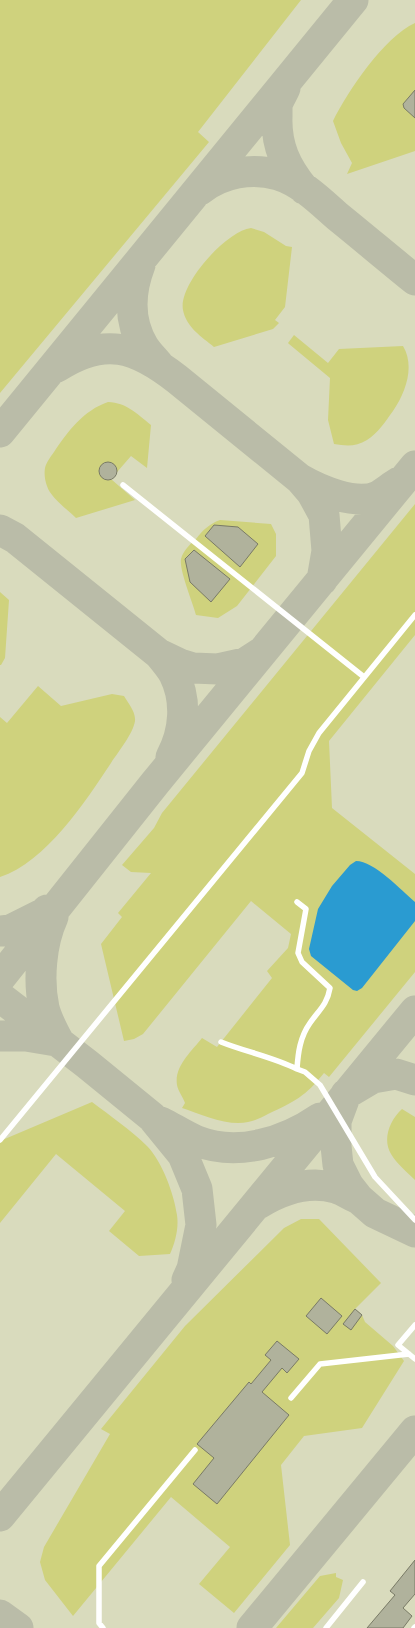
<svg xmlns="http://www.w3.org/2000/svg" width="415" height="1628" viewBox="0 0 415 1628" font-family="Inter,sans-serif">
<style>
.built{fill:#d9dbbd}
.green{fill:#cfd27d}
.water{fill:#2a9bd1}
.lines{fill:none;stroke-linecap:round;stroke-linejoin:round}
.taxiway{stroke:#babca8;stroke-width:31}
.building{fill:#b0b29c;stroke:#797a66}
.lane{stroke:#fff;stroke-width:5.5}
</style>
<rect width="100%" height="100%" fill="#e5e7d0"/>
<path class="built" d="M0,0H415V1628H0Z"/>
<path class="green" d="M0,0H301L198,132L209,142L0,393Z
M415,23V151L347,174L352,163L341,143L333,121C348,91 384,37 415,23Z
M251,228L264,232L286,246L292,247L285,307L275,320L279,323L273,329L214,347C202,337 186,327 183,310C178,285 226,231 251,228Z
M294,335L328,363L339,349L403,346C415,366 406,392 393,411C385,422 378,433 367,440C356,447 346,446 334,444L328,420L330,378L289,344L288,343Z
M108,402C127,403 136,413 151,425L147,468L131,456L111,479L135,500L76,518C68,510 50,497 47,486C45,481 44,474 45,468C46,463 51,456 54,452C67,432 84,410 108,402Z
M415,504V635L329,741L332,808L415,874V972L329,1077L324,1073C306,1096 294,1102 268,1114C262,1117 255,1121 248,1122C229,1127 200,1114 182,1108L185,1103C183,1097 178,1091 177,1085C174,1066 192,1051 202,1038L217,1047L272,978L267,971L288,948L291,934L251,901L143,1034L134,1039L124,1041L101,944L122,917L118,913L151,873L131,872L122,865L154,828L162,813Z
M220,520L271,524L276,534V556L237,606L218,618L196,615C193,603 179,570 181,559C183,551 190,544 196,539C203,530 209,524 220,520Z
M0,592L9,600L5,658L1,665H0Z
M38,686L61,706L112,694L124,696C128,703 136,712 135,721C133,734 118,752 111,763C85,802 46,862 0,877V717L7,723Z
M92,1102C109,1115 131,1130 147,1146C162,1161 174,1194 177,1215C179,1228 175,1243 170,1254L139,1256L109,1231L125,1211L56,1154L0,1223V1141Z
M402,1109L415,1117V1180C407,1172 397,1164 391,1154C382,1139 390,1120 402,1109Z
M301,1219H319L381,1283L355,1309L362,1315L365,1322L393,1346L404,1361L362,1428L304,1436L281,1465L290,1545L234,1613L199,1584L230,1547L171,1497L73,1616L45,1580L40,1562L44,1547L110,1434L101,1429L185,1326L284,1228Z
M336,1573V1577L343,1580L339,1598L313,1628H276L320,1576Z"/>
<path class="water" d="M356,861C374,861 401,890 415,902V921L362,988L357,991L353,990L311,956L309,949L318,909L332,886L350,865Z"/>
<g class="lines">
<path class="taxiway" d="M285,88C283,93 279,99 277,105C277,109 277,113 277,117C276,146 286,167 304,189
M200,190C221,173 252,167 278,175C301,182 320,201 337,216C363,237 389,259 415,280
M140,265C130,291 128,321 144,347C148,353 153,358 158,364
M57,367C105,336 136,347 177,379L300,479L312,493L324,515L327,551L322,580
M0,432L353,0
M300,479C319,490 356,506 378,496C385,492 392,486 399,482
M0,530L15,538L159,654L180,664L193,668L218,669L245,663L262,652
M159,654C164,660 170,667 174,674C187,700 185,731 171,757
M53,917C41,943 38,980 44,1008C47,1020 53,1031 59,1042
M0,931L10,930L44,913L47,910
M0,978L155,783L415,466
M0,997L87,1064L152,1117L183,1155L197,1189L201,1225L192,1269L187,1280
M0,1036H26L56,1041
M415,1080L396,1074L373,1078L346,1094L336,1121V1146L338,1165L348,1185L359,1199L375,1213L415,1232
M161,1122C173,1128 185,1136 197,1141C238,1157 285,1142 320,1118
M258,1204C282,1189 308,1180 336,1188C344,1191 352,1196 359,1199
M0,1516L415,1011
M0,1615L18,1628
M252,1628L415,1431"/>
</g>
<path class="building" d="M415,90V118L404,108L403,104Z
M99 471a9 9 0 1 1 18 0a9 9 0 1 1-18 0Z
M214,525L238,527L258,544L240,567L205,536Z
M194,550L230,579L211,602L190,582L185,559Z
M321,1298L342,1316L327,1334L306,1316Z
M355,1309L362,1315L351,1330L343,1324Z
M277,1341L299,1359L287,1373L282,1368L262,1392L289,1415L217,1504L193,1484L214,1458L197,1444L249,1382L251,1384L271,1360L265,1355Z
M415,1560V1594L403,1608L412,1616L403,1628H367L395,1595L390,1591Z"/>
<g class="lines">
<path class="lane" d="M123,485L364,677
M297,902L306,909L298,953L302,962L330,988C327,1005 319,1010 310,1023C300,1037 298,1053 297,1069L305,1072L320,1085L375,1177L415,1220
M221,1042C246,1052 273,1057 297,1069
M0,1140L302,773L309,751L319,733L415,615
M415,1325L398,1345L415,1359
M291,1398L320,1364L409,1354
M103,1628L99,1623V1566L195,1450
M326,1628L363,1582
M414,1628L415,1627"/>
</g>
</svg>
